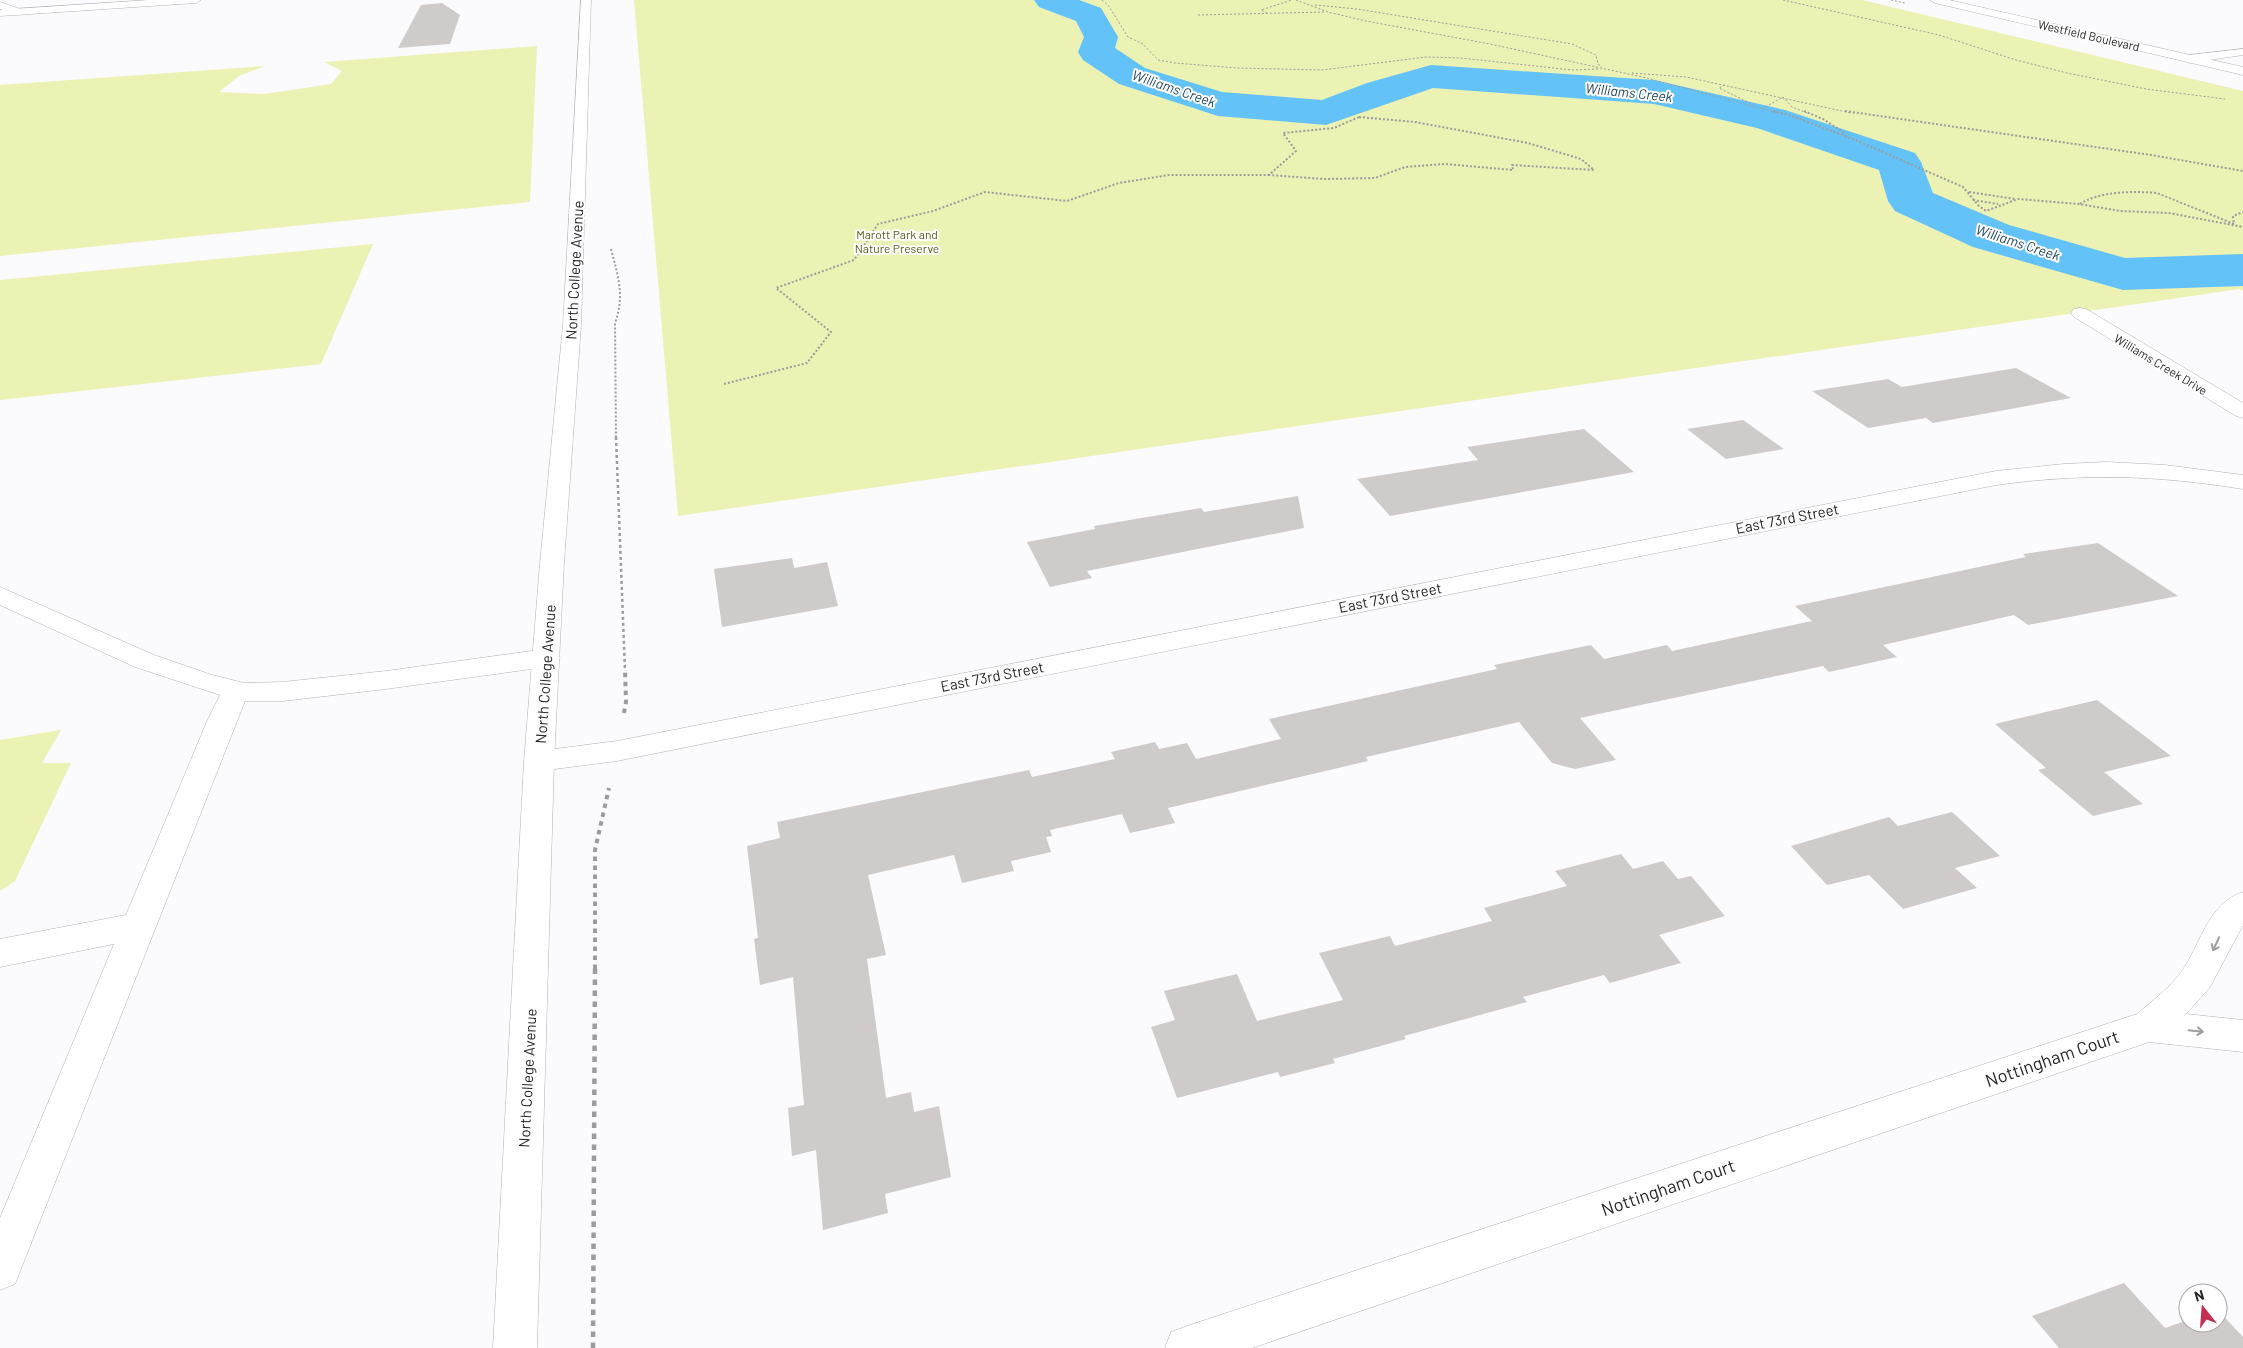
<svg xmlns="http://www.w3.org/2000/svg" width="2243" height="1348" viewBox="0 0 2243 1348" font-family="Barlow,sans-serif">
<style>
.green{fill:#ecf1b4}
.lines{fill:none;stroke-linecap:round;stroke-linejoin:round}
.river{fill:#63c2f7;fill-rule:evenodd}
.building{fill:#cfcbca}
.service-casing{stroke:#b1b0b3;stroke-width:1}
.minor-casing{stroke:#b1b0b3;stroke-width:1}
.tertiary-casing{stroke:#b1b0b3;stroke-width:1}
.secondary-casing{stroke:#b1b0b3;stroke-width:1}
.path-far4{stroke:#9c9c9e;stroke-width:1;stroke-dasharray:2 2;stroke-linecap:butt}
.path-far3{stroke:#9c9c9e;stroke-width:2;stroke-dasharray:2 2;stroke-linecap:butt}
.path-far2{stroke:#9c9c9e;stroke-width:2.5;stroke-dasharray:3 3;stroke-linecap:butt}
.path-far1{stroke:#9c9c9e;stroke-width:4;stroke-dasharray:4.5 4.5;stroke-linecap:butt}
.path{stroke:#9c9c9e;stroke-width:4.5;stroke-dasharray:5.5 5.5;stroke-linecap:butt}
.service{fill:#fff;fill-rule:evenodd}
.minor{fill:#fff;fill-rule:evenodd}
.tertiary{fill:#fff;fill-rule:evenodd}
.secondary{fill:#fff;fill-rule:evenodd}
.oneway{stroke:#9d9d9d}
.labels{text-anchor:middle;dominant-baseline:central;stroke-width:4;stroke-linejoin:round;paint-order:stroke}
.far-street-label{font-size:12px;fill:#252526;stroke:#fff}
.far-park-label{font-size:12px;fill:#595b17;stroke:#fff}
.far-water-label{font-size:14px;font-style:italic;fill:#21495f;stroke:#fff}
.street-label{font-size:15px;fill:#252526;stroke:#fff}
.near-street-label{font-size:18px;fill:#252526;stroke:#fff}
</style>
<rect width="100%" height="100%" fill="#fbfafd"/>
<path class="green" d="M634,0H1862L2243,91V291L2240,289L678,516Z
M537,46L530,202L0,256V85L265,66L239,76L219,92L264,94L331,84L342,71L324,62Z
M373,244L321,364L0,400V280Z
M61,730L42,763H71L15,881L0,891V740Z"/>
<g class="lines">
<path class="river" d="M1034,0H1079L1101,8L1118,37L1115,48L1145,68L1222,92L1322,100L1367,83L1431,65L1654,80L1785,110L1915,153L1921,162L1933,193L2009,225L2125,258L2243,254V286L2123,290L1973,247L1895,211L1888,201L1879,170L1757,128L1654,104L1433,88L1326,125L1218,116L1119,84L1083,60L1078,52L1084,37L1076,21L1039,7Z"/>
</g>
<path class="building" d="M442,3L460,15L450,44L398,48L421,5Z
M2016,368L2071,398L1933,423L1926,418L1868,428L1812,391L1888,379L1902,387Z
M1743,420L1784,449L1726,459L1687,429Z
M1584,429L1634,472L1390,516L1357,479L1478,460L1467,447Z
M1298,496L1304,528L1087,571L1092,578L1050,587L1027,542L1095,529L1094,526L1201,508L1204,512Z
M2098,543L2178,596L2028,625L2014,615L1883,645L1897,657L1829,672L1823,666L1580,718L1616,760L1575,769L1552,763L1519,722L1366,757L1368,761L1168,808L1175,823L1130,833L1122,814L1050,830L1052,836L1046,837L1051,852L1011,861L1014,871L962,883L954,855L868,875L886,955L867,959L886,1098L911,1092L914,1112L939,1106L951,1177L885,1194L888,1213L823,1230L816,1150L792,1156L788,1108L804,1105L793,977L760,985L754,939L758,938L747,846L780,838L777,822L1029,770L1032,777L1115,759L1111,752L1155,742L1159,749L1187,743L1196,759L1281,739L1269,719L1497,669L1494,665L1591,645L1604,659L1667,645L1672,651L1812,621L1795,606L2026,557L2023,554Z
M792,558L794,568L827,562L838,606L722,627L714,569Z
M2097,700L2171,756L2104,772L2143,804L2093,816L2038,770L2046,768L1995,724Z
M1952,812L2000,856L1955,868L1977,888L1903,909L1869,875L1827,885L1791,846L1889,817L1898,826Z
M1621,854L1633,869L1663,861L1678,879L1691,876L1725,916L1659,935L1681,963L1610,983L1604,975L1523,997L1527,1002L1404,1036L1406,1039L1333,1059L1335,1063L1280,1077L1278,1072L1177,1098L1151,1027L1175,1020L1164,991L1237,974L1257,1021L1343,1000L1319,953L1390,936L1395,946L1492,921L1484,908L1567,886L1555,871Z
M2124,1283L2165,1328L2188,1320V1323H2218V1310L2243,1337V1348H2059L2032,1316Z"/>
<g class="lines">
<g class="service-casing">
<path id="service" d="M0,587L154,655L212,675L244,683L283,682L386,671L546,649L556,652L560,658L556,664L546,667L386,689L283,701H245L15,1284L0,1290V1218L114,944L0,967V939L126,915L208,719L220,695L135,667L0,605Z"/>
</g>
<g class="minor-casing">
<path id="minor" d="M0,2L23,10L24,12L19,15L0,9Z
M2243,49V55L2189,63L2183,59L2189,55Z
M2080,308L2086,309L2243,403V418L2236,416L2074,317L2071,313L2074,309Z
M2107,462L2165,465L2243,475V489C2155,475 2085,473 1996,485L617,761L539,771L528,768L524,761L528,754L539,751L617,741L1996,471L2064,464Z
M2243,892V925L2210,987L2186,1014L2243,1020V1052L2149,1042L1252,1348H1165L1171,1332L1187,1326L2137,1014C2151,1002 2167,990 2179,975C2201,947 2206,904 2243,892Z"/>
</g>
<g class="tertiary-casing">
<path id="tertiary" d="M149,0H201L196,3L0,16V10Z
M1930,0H1949L2243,67V75L1935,3Z"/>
</g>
<g class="secondary-casing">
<path id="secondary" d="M581,0H591L581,325L564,563L554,761L537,1348H493L524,761L540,563L563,325Z"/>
</g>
<path class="path-far4" d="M1102,0L1108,5L1128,37L1143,44L1158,60L1175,63L1237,68L1322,70L1426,57L1461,58L1572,70L1599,69
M1296,0L1328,12L1366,21L1490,44L1647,78L1778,113
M1783,0L1939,35L2016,60L2067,73L2146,89L2225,99
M1891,0L1905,3
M1315,5L1357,9L1572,44L1596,55L1598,64L1602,67
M1267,13L1261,10L1292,0
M1198,15L1325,12
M1632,73L1686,77L1851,113
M1725,85L1719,88L1754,105
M1762,109L1783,97L1792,107L1807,113"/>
<path class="path-far3" d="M1773,111L1792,116L1853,139L1963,187L1979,206L1986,211L2018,199L2079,204L2120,211L2169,213L2243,227
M1804,111L1823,119L1846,134
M1845,111L2151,155L2243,171
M1359,117L1415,122L1528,143L1581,159L1594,170L1512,165L1513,170L1445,164L1405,167L1375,178L1324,179L1269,175L1296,151L1283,133L1334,128Z
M1969,192L2015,199
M1973,200L1998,204
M2080,204C2100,191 2134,191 2157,193L2234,224L2233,216L2243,212
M611,249C618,276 625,296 615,323L616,438
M724,384L807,363L831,332L776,288L854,260L878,224L933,211L985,192L1067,201L1119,183L1169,175H1269"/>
<path class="path-far2" d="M616,437L625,671"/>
<path class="path-far1" d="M624,713L626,702L625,670
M595,969V850L609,788"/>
<path class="path" d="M593,1348L595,968"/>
<use href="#service" class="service"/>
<use href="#minor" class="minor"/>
<use href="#tertiary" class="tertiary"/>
<use href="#secondary" class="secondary"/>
</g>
<defs><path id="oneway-shaft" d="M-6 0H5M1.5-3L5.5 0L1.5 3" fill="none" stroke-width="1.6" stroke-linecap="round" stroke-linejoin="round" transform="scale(1.25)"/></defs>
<g class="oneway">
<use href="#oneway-shaft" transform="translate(2216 944) rotate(115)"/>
<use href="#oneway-shaft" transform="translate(2196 1031) rotate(6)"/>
</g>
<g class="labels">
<g class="far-street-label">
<text transform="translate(2089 35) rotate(13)">Westfield Boulevard</text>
<text transform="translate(2161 364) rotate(31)">Williams Creek Drive</text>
</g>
<g class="far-park-label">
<text x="897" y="234">Marott Park and<tspan x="897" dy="14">Nature Preserve</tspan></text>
</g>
<g class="far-water-label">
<text transform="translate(1174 88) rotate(19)">Williams Creek</text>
<text transform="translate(1629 92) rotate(6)">Williams Creek</text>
<text transform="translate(2018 242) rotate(18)">Williams Creek</text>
</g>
<g class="street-label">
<text transform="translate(574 270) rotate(-87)">North College Avenue</text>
<text transform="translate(1787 518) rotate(-11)">East 73rd Street</text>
<text transform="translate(1390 597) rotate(-11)">East 73rd Street</text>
<text transform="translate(545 674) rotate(-86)">North College Avenue</text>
<text transform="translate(992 676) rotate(-11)">East 73rd Street</text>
<text transform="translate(527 1078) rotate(-87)">North College Avenue</text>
</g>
<g class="near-street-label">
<text transform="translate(2052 1058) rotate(-19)">Nottingham Court</text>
<text transform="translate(1668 1187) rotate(-19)">Nottingham Court</text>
</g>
</g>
<g transform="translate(2203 1308) rotate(343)"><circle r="24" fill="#ffffff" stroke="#a8a8a8"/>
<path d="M0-4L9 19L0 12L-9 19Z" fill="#c13153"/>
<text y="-8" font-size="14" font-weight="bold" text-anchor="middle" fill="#252526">N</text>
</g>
</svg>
